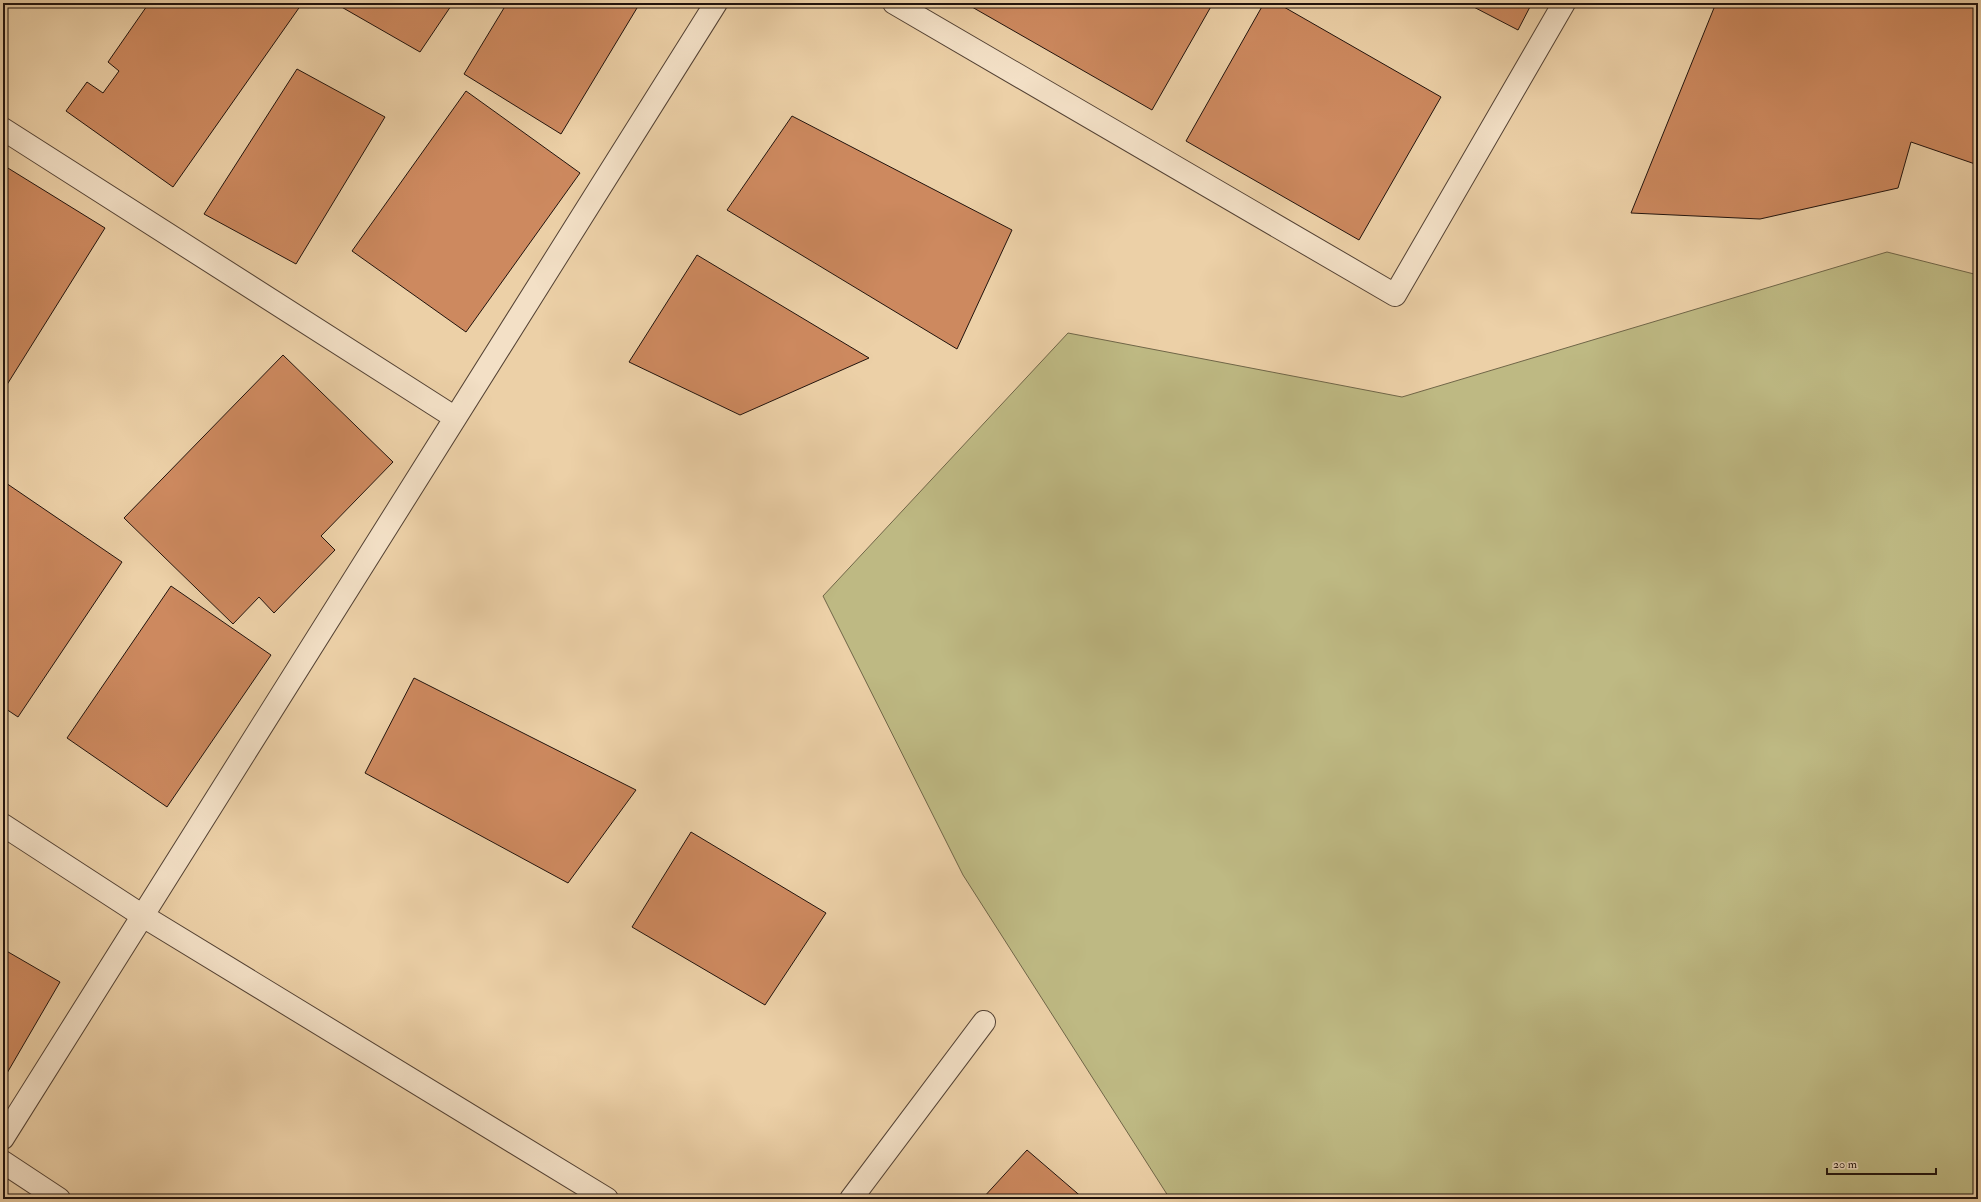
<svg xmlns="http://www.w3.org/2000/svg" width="1981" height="1202" viewBox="0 0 1981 1202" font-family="'IM FELL Double Pica',serif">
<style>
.green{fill:#beb983;stroke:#706648}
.building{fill:#cd895f;stroke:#21130d}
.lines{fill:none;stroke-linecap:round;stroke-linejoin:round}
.street-casing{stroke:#544234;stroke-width:24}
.street{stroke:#f3e0c6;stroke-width:22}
</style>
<rect width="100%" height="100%" fill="#ecd0a7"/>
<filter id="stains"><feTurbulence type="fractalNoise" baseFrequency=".005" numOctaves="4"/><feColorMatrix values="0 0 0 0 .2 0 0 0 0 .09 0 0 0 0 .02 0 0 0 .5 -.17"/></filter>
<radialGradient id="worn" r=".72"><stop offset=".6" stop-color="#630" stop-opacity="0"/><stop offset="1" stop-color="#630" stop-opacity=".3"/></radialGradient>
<path class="green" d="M1887,252L1978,275V1199H1170L963,875L823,596L1068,333L1402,397Z"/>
<path class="building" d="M149,3H298L301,5L173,187L66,111L87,82L103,93L119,71L108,62Z
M339,3H453L420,52L338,5Z
M507,3H640L561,134L464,74Z
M965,3H1213L1152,110Z
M1264,3H1277L1441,97L1359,240L1186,141Z
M1466,3H1532L1518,30Z
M1716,3H1978V165L1911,142L1898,188L1760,219L1631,213Z
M297,69L385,117L296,264L204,214Z
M466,91L580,173L466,332L352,251Z
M792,116L1012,230L957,349L727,210Z
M3,165L105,228L3,391Z
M697,255L869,358L740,415L629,362Z
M283,355L393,462L321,536L335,550L274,613L259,597L233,624L124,518Z
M3,481L122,562L18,717L3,707Z
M171,586L271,655L167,807L67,738Z
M414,678L636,790L568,883L365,773Z
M691,832L826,913L765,1005L632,927Z
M3,949L60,982L3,1080Z
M1027,1150L1084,1199H982Z"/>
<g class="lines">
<g class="street-casing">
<path id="street" d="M894,3L1395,295L1564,3
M3,129L454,417
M3,825L143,916L607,1199
M3,1138L716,3
M3,1162L59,1199
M851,1199L984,1022"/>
</g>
<use href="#street" class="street"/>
</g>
<rect width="1981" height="1202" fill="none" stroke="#ecd0a7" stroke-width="16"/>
<rect x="4" y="4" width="1973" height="1194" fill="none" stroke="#21130d" stroke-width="2"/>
<rect x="8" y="8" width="1965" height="1186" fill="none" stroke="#21130d"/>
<path d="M1827 1168v6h109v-6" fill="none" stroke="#21130d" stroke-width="2"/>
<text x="1833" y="1168" font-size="12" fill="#21130d" stroke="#f3e0c6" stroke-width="3" paint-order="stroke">20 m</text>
<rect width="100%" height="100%" filter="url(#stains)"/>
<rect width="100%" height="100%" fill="url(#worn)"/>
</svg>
